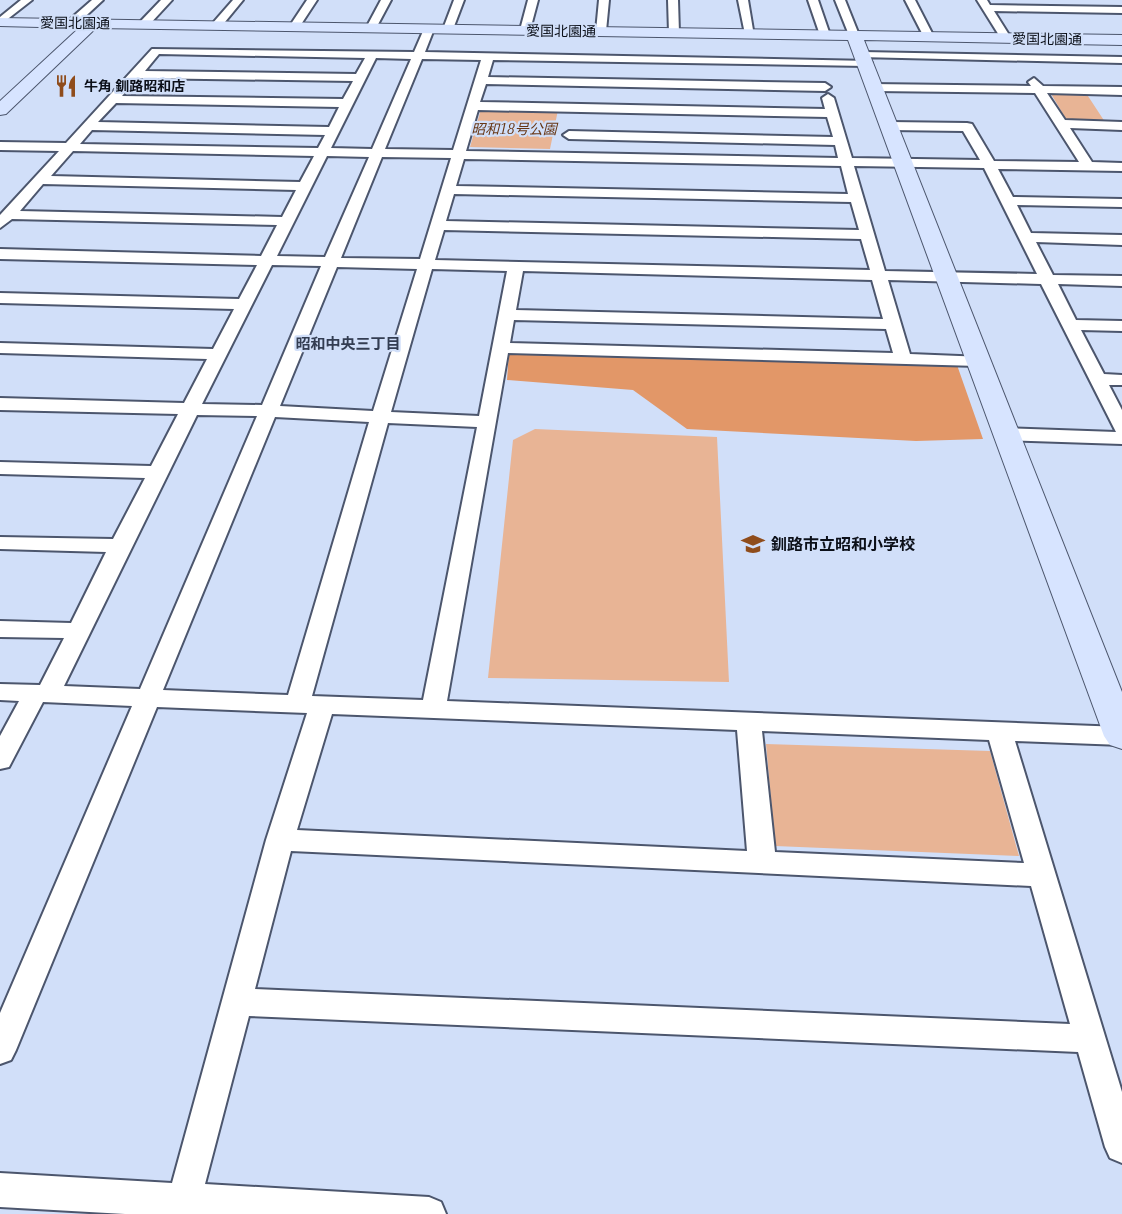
<svg xmlns="http://www.w3.org/2000/svg" width="1122" height="1214" viewBox="0 0 1122 1214" font-family="'IBM Plex Serif','Noto Sans JP',serif">
<style>
.green{fill:#e8b495}
.forest{fill:#e29768}
.lines{fill:none;stroke-linecap:round;stroke-linejoin:round}
.street-casing{stroke:#4c566d;stroke-width:4}
.secondary-casing{stroke:#4c566d;stroke-width:2}
.street{fill:#fff;fill-rule:evenodd}
.secondary{fill:#d7e4ff;fill-rule:evenodd}
.labels{text-anchor:middle;dominant-baseline:central;stroke-width:4.5;stroke-linejoin:round;paint-order:stroke}
.far-street-label{font-size:14px;fill:#0c1019;stroke:#d1dff9}
.far-poi-label{font-size:14px;font-weight:bold;fill:#0c1019;stroke:#d1dff9;text-anchor:start}
.far-park-label{font-size:14px;font-style:italic;fill:#673614;stroke:#d1dff9}
.far-neighbourhood-label{font-size:15px;font-weight:bold;fill:#333d52;stroke:#d1dff9}
.poi-label{font-size:16px;font-weight:bold;fill:#0c1019;stroke:#d1dff9;text-anchor:start}
</style>
<rect width="100%" height="100%" fill="#d1dff9"/>
<path class="green" d="M1050,92L1086,93L1105,122L1067,121Z
M481,109L558,110L550,149L470,147Z
M535,429L717,437L729,682L488,678L513,440Z
M766,744L990,751L1019,856L775,846Z"/>
<path class="forest" d="M509,351L957,365L983,439L916,441L687,429L633,390L507,380Z"/>
<g class="lines">
<g class="street-casing">
<path id="street" d="M21,0H32L0,25V17Z
M92,0H103L76,25H68V21Z
M161,0H172L148,26H140V22Z
M233,0H243L220,28H212V24Z
M307,0H317L298,29H290L289,27Z
M381,0H391L375,30H367L366,28Z
M454,0H464L453,29L448,32L443,29Z
M528,0H538L530,30L525,33L520,30Z
M599,0H609L606,31L601,34L596,31Z
M668,0H678L679,33L674,36L669,33Z
M738,0H748L754,36L745,34Z
M808,0H818L830,35L829,37L820,35Z
M835,0H845L859,35L858,37L849,35Z
M905,0H915L934,37L933,39H925Z
M977,0H987L990,5L1122,7V13L994,11L1011,38L1006,41L1002,40Z
M429,26L434,29L425,52L870,61L872,63L866,66L493,60L488,77L825,83L831,87L825,91L486,84L480,102L825,109L822,98L828,94L834,98L852,158L980,160L963,131L890,130L884,126L890,122L967,123L972,124L994,161L1079,162L1035,93L875,91L869,87L871,84L1031,86L1028,82L1034,78L1043,86L1122,87V95L1047,93L1065,120L1122,122V130L1070,128L1092,162L1122,163V171L998,169L1013,197L1122,199V207L1017,205L1031,233L1122,235V245L1036,242L1053,275L1122,276V286L1058,284L1076,320L1122,321V331L1081,330L1104,374L1122,375V385H1109L1122,410V444L1005,440L996,434L1005,428L1116,432L1041,284L888,280L910,354L984,357L987,361L978,366L508,353L447,701L1122,727V745L1015,741L1122,1092V1163L1110,1158L1105,1147L1078,1052L249,1016L205,1184L429,1197L441,1202L446,1214H125L0,1207V1173L172,1183L266,840L307,713L157,707L16,1050L11,1060L0,1064V1013L132,706L43,702L9,767L0,769V736L19,701L0,700V684L40,685L64,638L0,637V621L71,623L106,552L0,549V537L113,539L145,478L0,474V462L151,466L178,414L0,410V398L184,403L207,359L0,353V343L213,349L234,309L0,303V293L239,299L257,265L0,259V249L261,256L277,225L12,219L0,228V215L59,151L0,150V142L66,143L152,49L414,52L424,29ZM159,54L365,58L356,74L145,71ZM376,58L411,59L372,149L331,148ZM422,59L481,60L453,150L385,149ZM138,78L353,81L343,99L122,96ZM116,103L339,107L329,127L98,122ZM478,110L827,117L833,137L569,131L563,135L569,139L835,145L838,158L466,151ZM92,130L325,135L318,148L80,144ZM73,151L314,156L300,182L51,176ZM327,156L369,157L325,257L277,256ZM382,157L451,158L420,259L341,258ZM464,159L841,166L848,194L456,186ZM854,166L984,168L1037,274L885,271ZM43,184L296,190L282,217L20,211ZM454,194L851,202L859,230L446,221ZM444,230L861,239L870,270L435,260ZM272,265L321,266L262,405L202,404ZM337,267L417,269L373,411L280,406ZM432,269L507,271L479,416L391,412ZM523,271L872,280L883,319L516,310ZM514,320L886,329L893,353L510,343ZM197,415L257,416L140,689L64,686ZM275,417L369,422L288,695L163,690ZM388,423L477,427L423,700L312,696ZM332,714L737,730L747,851L297,830ZM762,731L989,740L1024,863L775,852ZM291,851L1031,886L1070,1024L255,989Z
M863,52L1122,57V63L859,57L857,55Z"/>
</g>
<g class="secondary-casing">
<path id="secondary" d="M0,18L1122,35V45L864,40L1122,692V749L1110,745L1104,736L848,40L96,28L6,114L0,115V101L79,28L0,26Z"/>
</g>
<use href="#street" class="street"/>
<use href="#secondary" class="secondary"/>
</g>
<defs>
<g id="restaurant-bare" transform="scale(1.8)"><path d="M-5-6h1v4h1v-4h1v4h1v-4h1v5L-1.5 .5V6h-2V.5L-5-1ZM5-6V6H3V1.5H1.5Q1.5-4 5-6Z" fill="#8f4c1b" stroke="#d1dff9" stroke-width="2.5" paint-order="stroke"/></g>
<g id="school-bare" transform="scale(1.8)"><path d="M0-5L7-2L0 1L-7-2ZM-4 1L0 2.5L4 1V4Q0 6-4 4Z" fill="#8f4c1b" stroke="#d1dff9" stroke-width="2.5" paint-order="stroke"/></g>
</defs>
<g fill-rule="evenodd">
<use href="#restaurant-bare" x="66" y="86"/>
<use href="#school-bare" x="753" y="544"/>
</g>
<g class="labels">
<g class="far-street-label">
<text transform="translate(75 23) rotate(1)">愛国北園通</text>
<text transform="translate(561 31) rotate(1)">愛国北園通</text>
<text transform="translate(1047 39) rotate(1)">愛国北園通</text>
</g>
<g class="far-poi-label">
<text x="84" y="86">牛角 釧路昭和店</text>
</g>
<g class="far-park-label">
<text x="514" y="129">昭和18号公園</text>
</g>
<g class="far-neighbourhood-label">
<text x="348" y="343">昭和中央三丁目</text>
</g>
<g class="poi-label">
<text x="771" y="544">釧路市立昭和小学校</text>
</g>
</g>
</svg>
